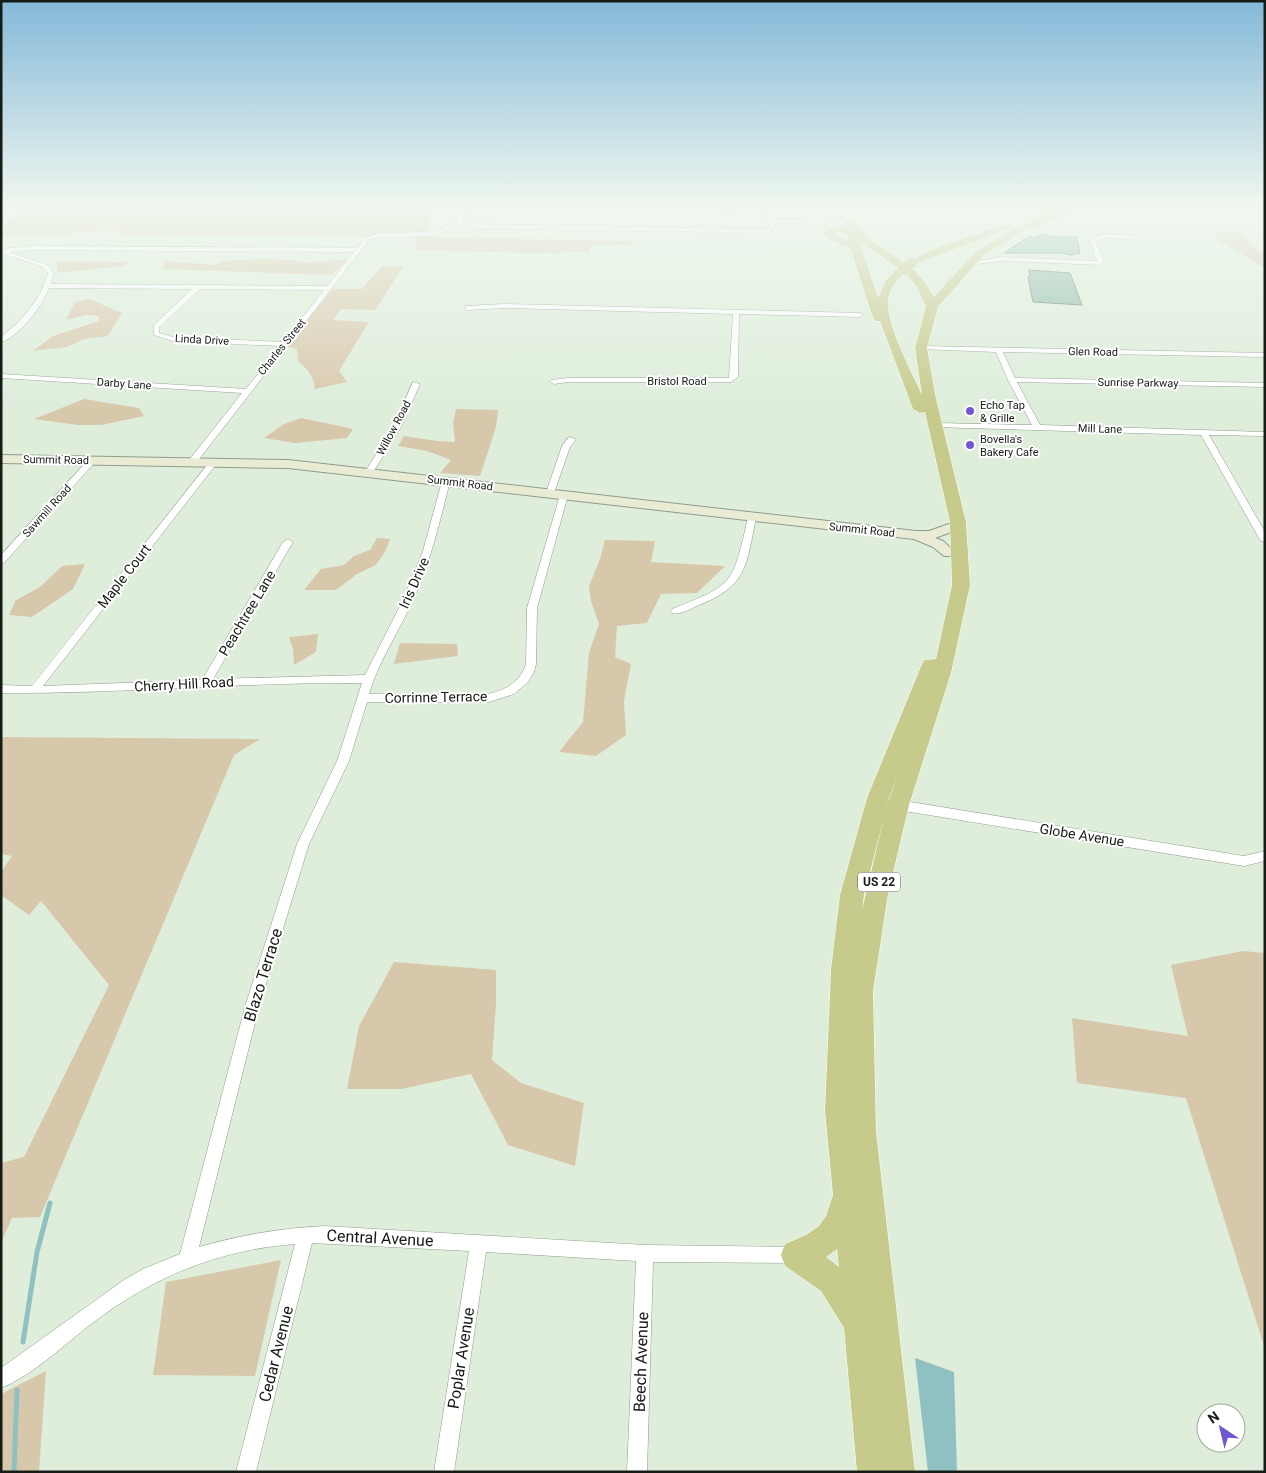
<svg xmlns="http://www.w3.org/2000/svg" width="1266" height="1473" viewBox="0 0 1266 1473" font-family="Roboto,sans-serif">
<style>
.green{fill:#d8c8ab}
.water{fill:#8fc1c3}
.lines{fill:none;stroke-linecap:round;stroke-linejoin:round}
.stream{stroke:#8fc1c3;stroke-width:5}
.building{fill:#8cb8a8;stroke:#627971}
.minor-casing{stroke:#8e9d8c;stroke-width:1}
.tertiary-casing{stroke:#8e9d8c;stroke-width:1}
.secondary-casing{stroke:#8e9d8c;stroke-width:2}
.trunk-casing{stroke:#fff;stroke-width:1}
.minor{fill:#fff;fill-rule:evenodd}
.tertiary{fill:#fff;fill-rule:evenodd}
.secondary{fill:#eaebd4;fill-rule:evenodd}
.trunk{fill:#c6ca8b;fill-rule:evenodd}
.trunk-bridge-casing{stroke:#fff;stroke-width:12;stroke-linecap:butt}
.trunk-bridge{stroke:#c6ca8b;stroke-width:11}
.poi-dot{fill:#7056d0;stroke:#fff;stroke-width:2}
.labels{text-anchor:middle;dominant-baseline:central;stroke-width:4;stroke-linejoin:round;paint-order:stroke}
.far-street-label{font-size:11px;fill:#151b15;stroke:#fff}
.far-poi-label{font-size:11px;fill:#151b15;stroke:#fff;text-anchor:start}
.shield{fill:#fff;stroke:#5b5f5b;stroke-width:1}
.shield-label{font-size:12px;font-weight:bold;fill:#151b15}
.street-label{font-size:14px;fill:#151b15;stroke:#fff}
.near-street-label{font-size:16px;fill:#151b15;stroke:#fff}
</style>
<rect width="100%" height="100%" fill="#deeedb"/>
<path class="green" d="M30,206H434L423,237L631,241V245H591L589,252L529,253L414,250L417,237L119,235L121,231L73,232L67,237H1V227Z
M1218,232H1237L1259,252H1265V268L1216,239Z
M260,259L297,260L305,263L348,259L332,275L163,269L165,261L216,265L222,261Z
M56,261L129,262L122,266L58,273Z
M382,266L403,267L375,310L341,309L333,320L369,322L339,371L347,382L315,389C314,376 308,370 298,361L297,349L286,346L333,289H362Z
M89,299L122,313L108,336L84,339L67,347L33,351L53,336L99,321V316L86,315L66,320L75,302Z
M84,399L139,408L144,416L101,425H78L34,419Z
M456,409L498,410L496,427L480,476L440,473L451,460L427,451L398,446L404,436L437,441L455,442L453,423Z
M301,418L353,429L347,438L295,443L264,438L284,424Z
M377,538L390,539L385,552L376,565L357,574L336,590H304L321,569L344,565L354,556L370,550Z
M605,540L655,541L651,562L725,566L697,593L661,594L647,623L617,626L615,657L631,664L624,701L626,735L596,756L559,752L583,722L589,653L599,624L591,601L589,586L600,559Z
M85,564L73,589L32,617L9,615L16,600L40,587L62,566Z
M318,634L316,652L294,665L293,649L289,637Z
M400,643L457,644L458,656L394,664Z
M1,737L260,739L234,755L40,1217L12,1218L1,1243V1163L24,1157L109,985L41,901L29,915L1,895V872L12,856L1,854Z
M1243,951L1265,953V1349L1186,1098L1077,1083L1072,1018L1188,1036L1171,965Z
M394,962L496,970V1003L492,1060L521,1083L584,1103L575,1166L508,1145L471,1074L402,1089H347L359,1026Z
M281,1260L255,1376L153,1375L166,1282Z
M46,1371L39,1472H1V1394Z"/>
<path class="water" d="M915,1358L954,1372L957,1472H928Z"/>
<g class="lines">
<path class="stream" d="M23,1342L37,1252L50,1203
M14,1472L17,1390"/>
</g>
<path class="building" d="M1041,234L1054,237H1077L1080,253L1071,255L1062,253H1004L1030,236L1035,238Z
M1029,270L1070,273L1082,305L1033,302L1028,277L1030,276Z"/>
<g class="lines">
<g class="minor-casing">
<path id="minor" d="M463,206H469L462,220L471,224L744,229H766L769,227L767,214L757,210L613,206H758L772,212L774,219L849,221L852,223L849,225L774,223V228L767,233L471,228C454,223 446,234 429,236C410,238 390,235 370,239L196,463H193L189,461L190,459L242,393L1,378V374L246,389L280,346L172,341L154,335V325L192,289L49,288C41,308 22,333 1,343V337C23,320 40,300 48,273L43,267L1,253V249L32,246L357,248L366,237L381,233L429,232L458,222L456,220ZM32,250L354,252L327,286L51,284L54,273L47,265L9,252ZM200,289L324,290L283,342L173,337L159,333V327Z
M1106,234L1131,235L1134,237L1131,239L1106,238L1096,241L1104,263L1101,265L1001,261L970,265L967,263L1001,257L1097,261L1090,240L1095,237Z
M505,304L860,313L863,315L860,317L739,314L738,377L731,382H568L554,384L550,382L551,380L568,378H729L733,314L505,308L467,310L464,308L467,306Z
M921,346L1265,353V357L1003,352L1015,378L1265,383V387L1017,382L1040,425L1265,432V436L1209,435L1265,532V543L1260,540L1201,435L933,427V423H936L1032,425L1008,380L996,352L919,349V347Z
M413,382L420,384L401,427L372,474H366L365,472L393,427Z
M569,437L576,439L570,447L554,493L553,495H547L546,493L562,446Z
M90,458L97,460L4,563L1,564V555Z
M211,460H217L218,462L43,686L202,680L283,542L288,539L293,542L213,679L365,675L404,598L423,551L442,481L446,478L450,481C440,521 431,560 414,598C400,630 379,660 369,694L478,695C498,694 520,685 526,664L527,608L560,495L564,492L568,495L537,608L536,664L534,672L528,682L514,694L489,702H367L349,761L309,844L259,1007L199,1247C240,1235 282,1228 325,1226L645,1245L795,1247L801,1249L803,1255L801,1261L795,1263L653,1262L647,1472H627L636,1261L486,1252L454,1472H434L469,1251L312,1243L256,1472H236L295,1244C217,1250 153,1277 91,1324C64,1345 33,1375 1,1388V1368L124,1280L143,1269L180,1254L245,1007L297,844L337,761L362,683C241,682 121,694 1,693V685L32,686Z
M752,515L756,518C746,566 748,586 697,606C690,609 680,615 672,613L670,611L672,609C736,584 732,584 748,518Z
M898,800L1244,856L1265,851V861L1244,866L898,810L894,808L892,805L894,802Z"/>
</g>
<g class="tertiary-casing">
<path id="tertiary" d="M840,206H848L852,225L845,223Z"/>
</g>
<g class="secondary-casing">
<path id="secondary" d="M1,455L288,460L916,531H929L949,524L954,525L955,528L954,531L935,538L943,541L956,553L954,556H944L933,547L914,539L288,468L1,463Z"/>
</g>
<g class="trunk-casing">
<path id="trunk" d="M1070,206H1084L1023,232L984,255L938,307L927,348L936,399L966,522L970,585L951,673L909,805L888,894L873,991L876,1131L915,1472H857L844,1328L821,1291L785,1266L781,1255L785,1244L806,1235L819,1226L826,1216L833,1195L825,1111L831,969L840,895L867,798L922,664L924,660L936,659L952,585L950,522L925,412L920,413L913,409L880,321H875L873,318L850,248L830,240L823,233L832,227H845V221H853L874,243L906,263L928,251L1002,225H1010V229L910,266L924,281L934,297L976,251L1015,228ZM840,232L847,234L848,240L834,234ZM859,241L898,268L886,280L878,298ZM905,273L915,284L926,306L915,348L922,395C911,369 883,322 889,295C892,286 898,279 905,273ZM899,771L887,805L862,910L864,895L889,798ZM837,1249L839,1267L826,1257Z"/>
</g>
<use href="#minor" class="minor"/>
<use href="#tertiary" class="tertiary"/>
<use href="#secondary" class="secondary"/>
<use href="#trunk" class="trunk"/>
<g class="trunk-bridge-casing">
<path id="trunk-bridge" d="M904,269L911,263"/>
</g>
<use href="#trunk-bridge" class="trunk-bridge"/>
</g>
<linearGradient id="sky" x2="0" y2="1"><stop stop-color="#84b9d9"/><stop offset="0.5" stop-color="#f0f7ef"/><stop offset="1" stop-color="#f0f7ef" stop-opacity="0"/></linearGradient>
<rect width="1266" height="412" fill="url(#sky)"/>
<g class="poi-dot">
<circle cx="970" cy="411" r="5"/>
<circle cx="970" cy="445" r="5"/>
</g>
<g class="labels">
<g class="far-street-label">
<text transform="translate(202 340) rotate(3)">Linda Drive</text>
<text transform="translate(282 347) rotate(-51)">Charles Street</text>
<text transform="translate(1093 352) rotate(1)">Glen Road</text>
<text x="677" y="381">Bristol Road</text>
<text transform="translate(1138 383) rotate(1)">Sunrise Parkway</text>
<text transform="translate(124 384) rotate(4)">Darby Lane</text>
<text transform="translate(394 428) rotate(-62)">Willow Road</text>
<text transform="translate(1100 429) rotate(2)">Mill Lane</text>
<text transform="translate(56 460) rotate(1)">Summit Road</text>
<text transform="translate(460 483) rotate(7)">Summit Road</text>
<text transform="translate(47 511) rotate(-48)">Sawmill Road</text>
<text transform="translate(862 530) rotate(6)">Summit Road</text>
</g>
<g class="far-poi-label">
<text x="980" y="405">Echo Tap<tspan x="980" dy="13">&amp; Grille</tspan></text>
<text x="980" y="439">Bovella's<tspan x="980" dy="13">Bakery Cafe</tspan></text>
</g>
<rect class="shield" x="858" y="872.5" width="42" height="19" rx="4"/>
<g class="shield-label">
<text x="879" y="882">US 22</text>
</g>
<g class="street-label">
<text transform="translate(124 576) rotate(-52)">Maple Court</text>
<text transform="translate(414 583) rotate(-66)">Iris Drive</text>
<text transform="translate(247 613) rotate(-59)">Peachtree Lane</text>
<text transform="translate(184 684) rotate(-3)">Cherry Hill Road</text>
<text transform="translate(436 697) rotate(-1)">Corrinne Terrace</text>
<text transform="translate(1082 835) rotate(9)">Globe Avenue</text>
</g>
<g class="near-street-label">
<text transform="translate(263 975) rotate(-73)">Blazo Terrace</text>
<text transform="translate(380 1238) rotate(3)">Central Avenue</text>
<text transform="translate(276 1354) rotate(-76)">Cedar Avenue</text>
<text transform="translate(461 1358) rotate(-81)">Poplar Avenue</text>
<text transform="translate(641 1362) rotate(-88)">Beech Avenue</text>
</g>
</g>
<rect width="1266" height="1473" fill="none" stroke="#151b15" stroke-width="5"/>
<g transform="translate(1221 1428) rotate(325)"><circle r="24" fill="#ffffff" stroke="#a1a4a1"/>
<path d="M0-4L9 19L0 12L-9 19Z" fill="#7056d0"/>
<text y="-8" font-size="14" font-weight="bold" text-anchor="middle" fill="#151b15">N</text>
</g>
</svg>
